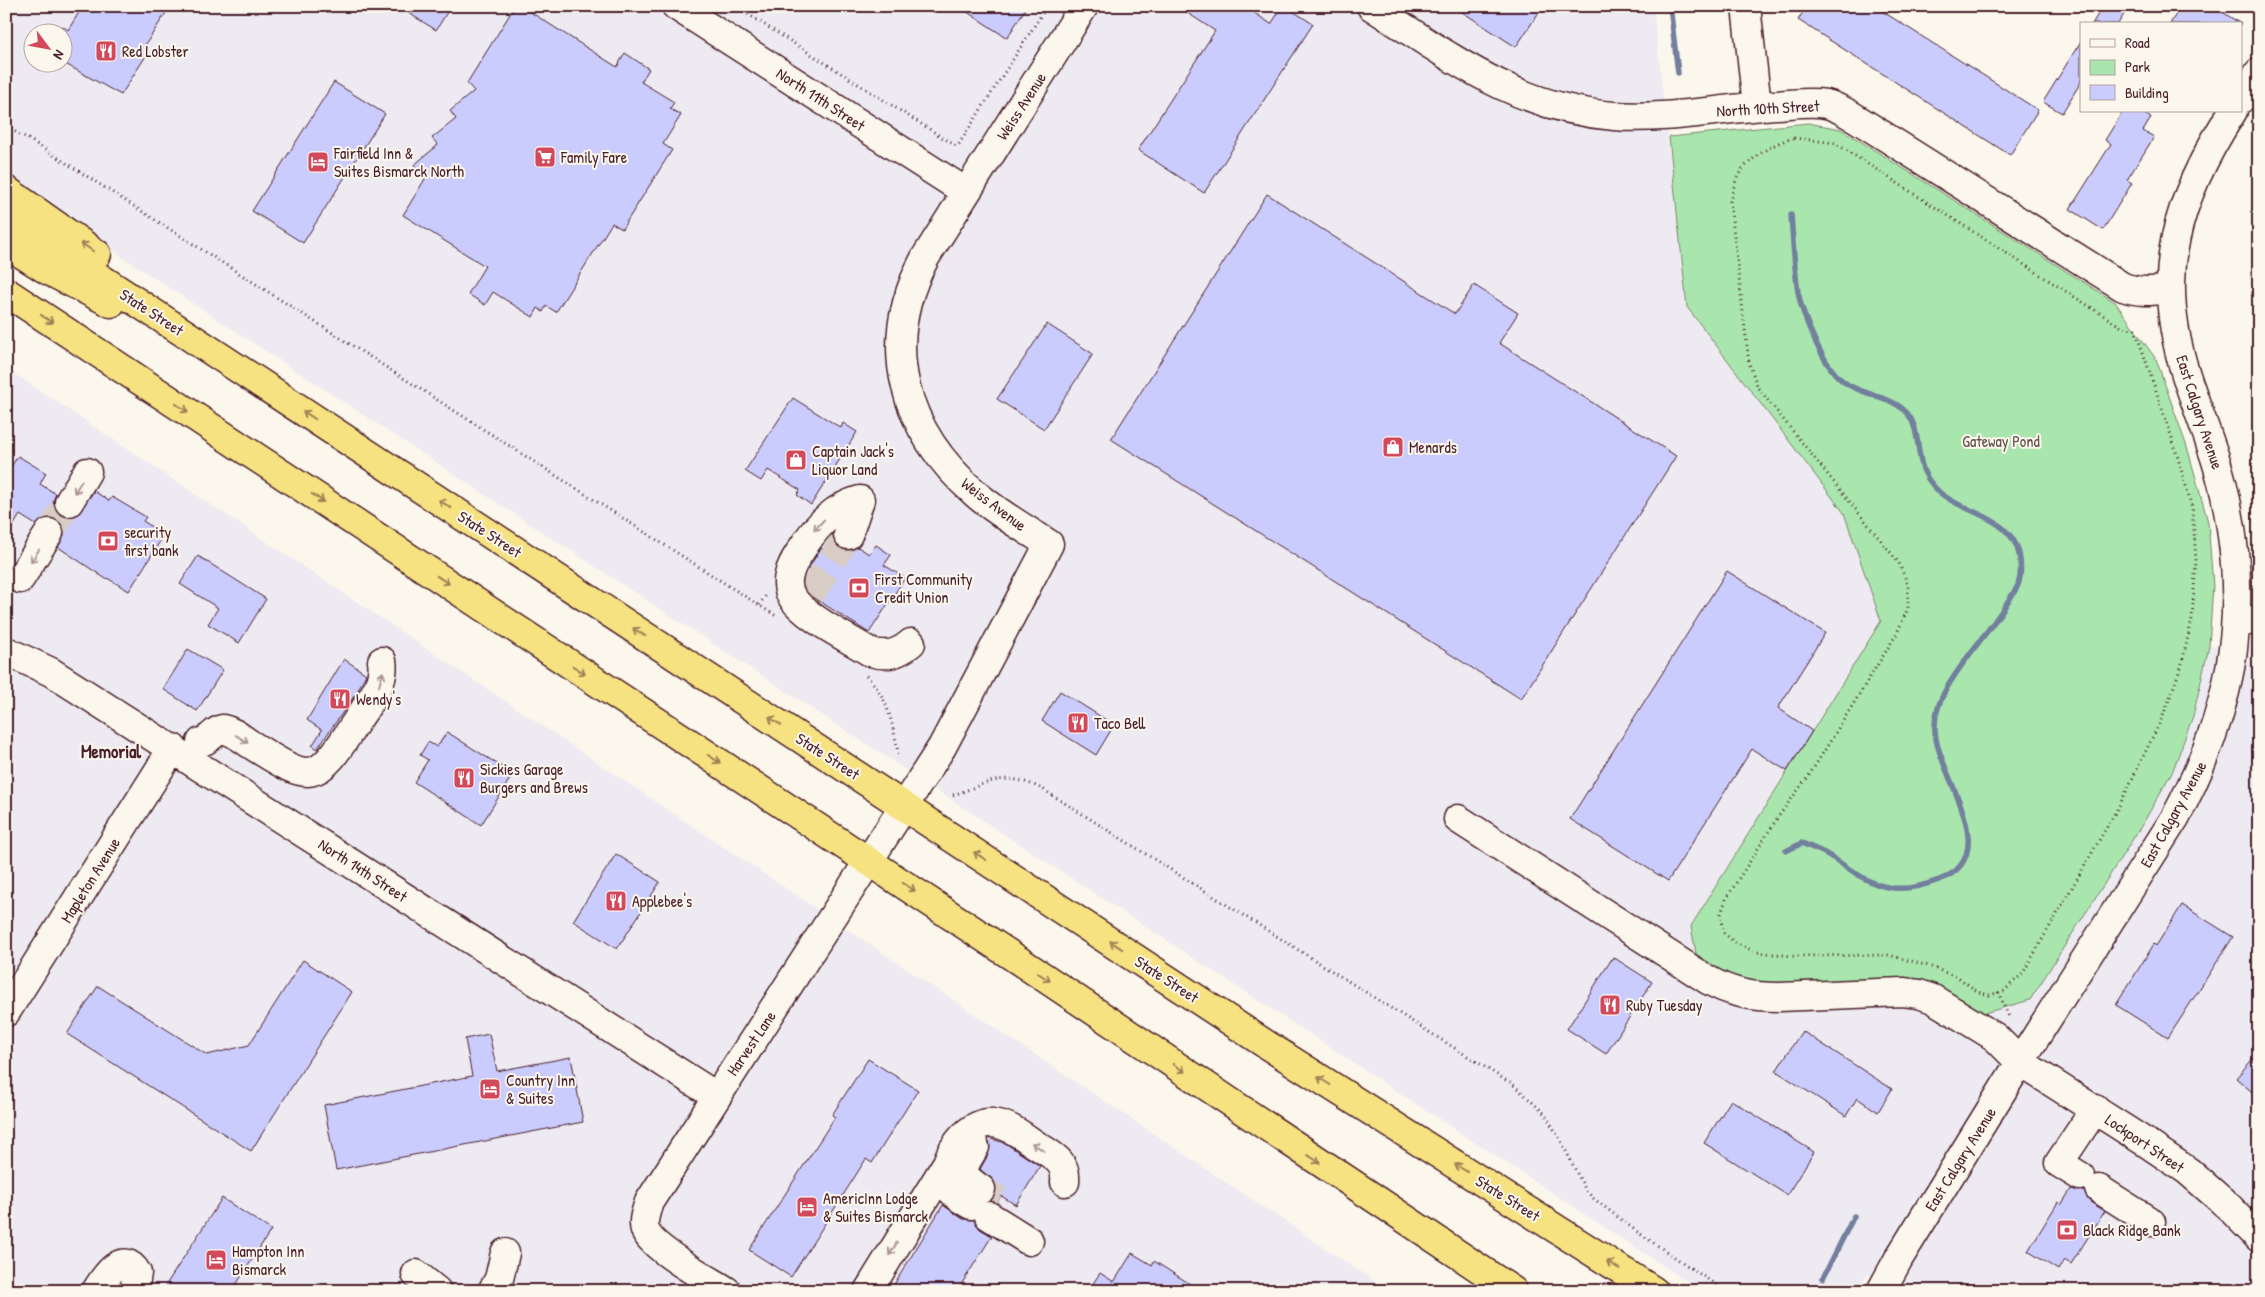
<svg xmlns="http://www.w3.org/2000/svg" width="2265" height="1297" viewBox="0 0 2265 1297" font-family="'Patrick Hand',sans-serif">
<style>
.built{fill:#edeaf1;fill-rule:evenodd}
.green{fill:#a9e6ad;stroke:#7a826c}
.lines{fill:none;stroke-linecap:round;stroke-linejoin:round}
.stream{stroke:#727f9d;stroke-width:5.5}
.building{fill:#cbccfe;stroke:#4a1f2b}
.minor-tunnel{stroke:#d8ccc5;stroke-width:28;stroke-dasharray:28 14;stroke-linecap:butt}
.minor-casing{stroke:#4a1f2b;stroke-width:31}
.highway-casing{stroke:#4a1f2b;stroke-width:31}
.path{stroke:#4a1f2b;stroke-width:3;stroke-dasharray:1 4;stroke-linecap:butt}
.minor{stroke:#fbf7ec;stroke-width:28}
.highway{stroke:#f7e281;stroke-width:28}
.oneway{stroke:#a08056}
.oneway2{stroke:#ab9695}
.labels{text-anchor:middle;dominant-baseline:central;stroke-width:4;stroke-linejoin:round;paint-order:stroke}
.poi-label{font-size:16px;fill:#4a1f2b;stroke:#fbf7ec;text-anchor:start}
.street-label{font-size:16px;fill:#4a1f2b;stroke:#fbf7ec}
.park-label{font-size:16px;fill:#62514c;stroke:#fbf7ec}
.neighbourhood-label{font-size:18px;font-weight:bold;fill:#4a1f2b;stroke:#fbf7ec}
</style>
<rect width="100%" height="100%" fill="#fbf7ec"/>
<filter id="ink" filterUnits="userSpaceOnUse"><feTurbulence type="fractalNoise" baseFrequency=".02" numOctaves="2"/><feDisplacementMap in="SourceGraphic" scale="10" xChannelSelector="R" yChannelSelector="G"/><feConvolveMatrix kernelMatrix="1 2 1 2 8 2 1 2 1" color-interpolation-filters="sRGB"/></filter>
<g filter="url(#ink)">
<path class="built" d="M8,6H1653L1687,307L1844,513L1881,621L1691,925L2173,770L2193,716L2209,646L2259,643V1191L2254,1197L2259,1204V1291H1893L1867,1274L1857,1291H1702L6,181ZM32,32H62V62H32Z
M6,368L1389,1291H6Z"/>
<path class="green" d="M1808,123L1841,129L2115,302L2156,359L2188,450L2208,522L2213,586L2209,646L2193,716L2173,770L2145,820L2030,1000L1981,1014L1745,982L1720,972L1696,954L1691,926L1881,621L1844,513L1687,307L1669,137Z"/>
<g class="lines">
<path class="stream" d="M1670,6L1678,73
M1786,851L1802,843C1810,847 1820,850 1828,855C1848,867 1864,882 1887,887C1905,891 1923,886 1939,880C2003,857 1943,780 1936,739C1933,724 1937,707 1944,693C1961,661 1986,636 2005,606C2009,599 2015,592 2018,585C2022,574 2021,558 2017,547C2004,515 1963,513 1939,492C1932,485 1926,478 1923,469C1916,450 1920,424 1904,410C1889,396 1864,395 1847,384C1824,370 1803,318 1798,292C1794,266 1793,240 1791,215
M1823,1278L1854,1216"/>
</g>
<path class="building" d="M83,6H158L167,11L144,47L149,51L121,95L62,62V26L68,30Z
M397,6H451L436,30Z
M515,6H521L617,67L625,53L649,69L641,82L674,102L670,109L681,115L663,144L672,150L622,229L612,223L556,312L546,306L543,312L538,308L533,317L493,292L485,305L468,294L485,266L403,215L425,179L414,165L438,145L432,138L456,119L450,111L474,91L467,83Z
M958,6H1027L1007,38Z
M1177,6H1244L1271,24L1283,6H1285L1313,24L1204,193L1138,150L1215,31Z
M1453,6H1543L1516,47Z
M1807,6H1874L2038,110L2010,155L1798,20Z
M2103,6H2129L2118,24H2092Z
M2181,6H2192L2201,12L2205,6H2213L2241,24H2170Z
M2081,41V82L2062,113L2043,102Z
M334,82L385,114L303,243L252,211Z
M2123,111H2140L2151,118L2143,131L2154,137L2127,180L2132,183L2103,230L2070,209L2111,144L2105,140Z
M1267,194L1455,314L1474,285L1518,313L1499,343L1676,456L1521,699L1111,439Z
M1047,324L1093,354L1044,429L997,399Z
M793,398L841,428L843,423L857,432L811,505L797,495L800,490L768,470L761,481L745,471Z
M18,456L46,473L40,484L56,494L53,501L55,509L61,516L69,518L77,515L94,491L109,501L112,497L146,517L143,521L164,535L129,591L107,578L106,579L58,547L65,533L63,525L57,520L50,517L42,519L36,525L20,515L6,537V474Z
M876,545L891,555L884,565L905,578L869,633L813,597L824,579L808,569L821,548L837,558L843,550H851L858,547L869,554Z
M198,556L266,599L239,643L208,624L218,608L180,584Z
M1727,571L1825,633L1778,708L1812,731L1787,771L1752,749L1668,881L1570,819Z
M188,649L223,670L197,711L163,689Z
M344,659L366,674L357,692L317,749L312,746L322,730L307,720Z
M1060,691L1114,725L1096,755L1042,721Z
M447,732L513,774L481,825L414,782L428,760L420,755L428,742L437,747Z
M616,854L660,882L617,949L573,921Z
M2182,905L2233,937L2168,1038L2116,1005L2154,944L2156,946Z
M1613,957L1652,982L1606,1054L1567,1029Z
M303,960L352,992L251,1151L67,1034L98,986L207,1055L249,1045Z
M1802,1031L1892,1089L1878,1112L1857,1098L1846,1116L1776,1071Z
M489,1034L497,1071L571,1057L583,1122L336,1170L324,1105L472,1076L465,1039Z
M2259,1052V1098L2236,1078Z
M868,1059L918,1090L872,1163L866,1159L791,1277L749,1250L835,1117L832,1115Z
M1731,1100L1814,1152L1787,1195L1704,1143Z
M992,1139L1005,1143L1040,1166L1016,1205L1001,1196L997,1203L991,1201L996,1191L995,1183L980,1169L988,1155L989,1142Z
M2071,1189L2084,1191L2090,1202L2105,1211L2071,1264L2064,1260L2058,1270L2028,1251L2058,1202L2061,1205Z
M222,1198L271,1230L232,1291H162Z
M943,1205L963,1219L974,1220L980,1229L992,1236L957,1291H890Z
M1132,1253L1152,1265L1154,1261L1201,1291H1088L1100,1273L1114,1282Z"/>
<g class="lines">
<path class="minor-tunnel" d="M49,533L69,502
M810,595L848,535
M981,1189L999,1200"/>
<g class="minor-casing">
<path id="minor" d="M676,6L966,192
M1371,6C1451,57 1515,108 1614,116C1668,120 1723,108 1777,105C1793,104 1810,101 1826,104C1836,106 1845,112 1854,117L2123,287C2140,293 2153,291 2170,289
M1746,6L1757,106
M2241,99L2259,72
M860,500C835,507 819,523 805,544C799,554 791,564 789,575C787,582 788,591 792,597C804,617 850,639 870,652C887,657 898,654 911,643
M69,502L87,472
M848,535L860,500
M20,579L49,533
M2236,617L2259,622
M6,651L51,672L716,1096
M201,742C211,740 214,730 223,729C233,731 241,738 250,744C312,783 315,786 356,722C368,703 386,684 382,661
M1458,819L1708,980C1731,993 1753,997 1779,997L1903,992L1919,994L1933,999L1995,1037L2020,1062L2145,1142L2188,1171L2228,1206L2259,1238
M6,1012L173,748
M975,1147C962,1168 957,1174 981,1189
M2080,1176L2059,1163L2095,1109
M2099,1189L2151,1222
M971,1205C960,1199 948,1192 946,1178C942,1155 970,1120 993,1123C1011,1125 1026,1139 1041,1148C1055,1157 1067,1163 1065,1182
M989,1216L1029,1241
M416,1274L437,1291
M96,1291C105,1276 123,1249 137,1273L135,1286
M492,1291L499,1279L505,1253
M727,1291C708,1279 652,1249 645,1230C642,1221 646,1211 649,1202L942,747L1049,544C1024,528 999,514 977,495C903,431 878,346 925,258L1084,6
M868,1291L947,1163
M1881,1291L1899,1258L2020,1062L2175,818C2230,716 2250,621 2227,505C2219,460 2200,418 2186,375C2153,273 2176,199 2233,111"/>
</g>
<g class="highway-casing">
<path id="highway" d="M6,190L97,254
M6,216L1267,1045L1654,1291
M6,244L47,270L111,303
M6,292L1009,954L1513,1291"/>
</g>
<path class="path" d="M735,6L956,146L959,144L1047,6
M6,127L27,138L776,616
M1794,138L1835,143L2123,328L2135,329L2173,441L2192,507L2196,560L2192,619L2181,667L2163,716L2120,804L2023,973L2004,991L1989,995L1978,992L1959,978L1929,966L1889,955L1793,956L1756,952L1735,943L1724,933L1720,917L1726,899L1778,817L1810,774L1896,635L1908,608V585L1899,563L1758,388L1749,363L1730,201C1732,194 1734,185 1737,178C1744,161 1776,141 1794,138Z
M759,605L767,594
M866,676C889,696 893,728 899,757
M953,795C990,783 1004,769 1044,790L1515,1086L1545,1114L1561,1141L1585,1189L1593,1198L1636,1231L1725,1291
M1998,992L2009,1017"/>
<use href="#minor" class="minor"/>
<use href="#highway" class="highway"/>
</g>
<defs><path id="oneway-shaft" d="M-6 0H5M1.5-3L5.5 0L1.5 3" fill="none" stroke-width="1.6" stroke-linecap="round" stroke-linejoin="round" transform="scale(1.25)"/></defs>
<g class="oneway">
<use href="#oneway-shaft" transform="translate(87 247) rotate(-145)"/>
<use href="#oneway-shaft" transform="translate(47 319) rotate(34)"/>
<use href="#oneway-shaft" transform="translate(182 408) rotate(33)"/>
<use href="#oneway-shaft" transform="translate(309 415) rotate(-147)"/>
<use href="#oneway-shaft" transform="translate(318 498) rotate(33)"/>
<use href="#oneway-shaft" transform="translate(445 504) rotate(-147)"/>
<use href="#oneway-shaft" transform="translate(443 580) rotate(33)"/>
<use href="#oneway-shaft" transform="translate(639 632) rotate(-147)"/>
<use href="#oneway-shaft" transform="translate(579 670) rotate(33)"/>
<use href="#oneway-shaft" transform="translate(775 721) rotate(-147)"/>
<use href="#oneway-shaft" transform="translate(714 759) rotate(33)"/>
<use href="#oneway-shaft" transform="translate(980 856) rotate(-147)"/>
<use href="#oneway-shaft" transform="translate(909 887) rotate(33)"/>
<use href="#oneway-shaft" transform="translate(1116 945) rotate(-147)"/>
<use href="#oneway-shaft" transform="translate(1044 977) rotate(34)"/>
<use href="#oneway-shaft" transform="translate(1179 1068) rotate(34)"/>
<use href="#oneway-shaft" transform="translate(1324 1081) rotate(-148)"/>
<use href="#oneway-shaft" transform="translate(1314 1159) rotate(34)"/>
<use href="#oneway-shaft" transform="translate(1461 1168) rotate(-148)"/>
<use href="#oneway-shaft" transform="translate(1613 1265) rotate(-148)"/>
</g>
<g class="oneway2">
<use href="#oneway-shaft" transform="translate(78 487) rotate(121)"/>
<use href="#oneway-shaft" transform="translate(819 525) rotate(133)"/>
<use href="#oneway-shaft" transform="translate(35 556) rotate(122)"/>
<use href="#oneway-shaft" transform="translate(381 679) rotate(-74)"/>
<use href="#oneway-shaft" transform="translate(242 739) rotate(32)"/>
<use href="#oneway-shaft" transform="translate(1038 1147) rotate(-147)"/>
<use href="#oneway-shaft" transform="translate(893 1249) rotate(122)"/>
</g>
</g>
<defs>
<g id="restaurant-square" transform="scale(1.125)"><rect x="-9" y="-9" width="18" height="18" rx="4" fill="#d1495b" stroke="#fbf7ec"/><path d="M-5-6h1v4h1v-4h1v4h1v-4h1v5L-1.5 .5V6h-2V.5L-5-1ZM5-6V6H3V1.5H1.5Q1.5-4 5-6Z" fill="#fff"/></g>
<g id="supermarket-square" transform="scale(1.125)"><rect x="-9" y="-9" width="18" height="18" rx="4" fill="#d1495b" stroke="#fbf7ec"/><path d="M-6-5.5h2.5l.6 2H6L4.5 2H-2.5L-4.4-4H-6ZM-1.5 3.2a1.3 1.3 0 1 0 .1 0ZM3 3.2a1.3 1.3 0 1 0 .1 0Z" fill="#fff"/></g>
<g id="hotel-square" transform="scale(1.125)"><rect x="-9" y="-9" width="18" height="18" rx="4" fill="#d1495b" stroke="#fbf7ec"/><path d="M-6-4.5h1.5V1H6V5H4.5V3h-9V5H-6ZM-4 0a1.8 1.8 0 1 1 3.6 0ZM.5 0V-2.5h3Q6-2.5 6 0Z" fill="#fff"/></g>
<g id="shop-square" transform="scale(1.125)"><rect x="-9" y="-9" width="18" height="18" rx="4" fill="#d1495b" stroke="#fbf7ec"/><path d="M-5-2.5h2.3a2.7 3.5 0 0 1 5.4 0H5L5.5 6h-11ZM-1.5-2.5h3a1.5 2.3 0 0 0-3 0Z" fill="#fff"/></g>
<g id="bank-square" transform="scale(1.125)"><rect x="-9" y="-9" width="18" height="18" rx="4" fill="#d1495b" stroke="#fbf7ec"/><path d="M-6-4H6V4H-6ZM0-2.3a2.3 2.3 0 1 0 0 4.6a2.3 2.3 0 1 0 0-4.6Z" fill="#fff"/></g>
</defs>
<g fill-rule="evenodd">
<use href="#restaurant-square" x="106" y="51"/>
<use href="#supermarket-square" x="545" y="157"/>
<use href="#hotel-square" x="318" y="162"/>
<use href="#shop-square" x="1393" y="447"/>
<use href="#shop-square" x="796" y="460"/>
<use href="#bank-square" x="108" y="541"/>
<use href="#bank-square" x="859" y="588"/>
<use href="#restaurant-square" x="340" y="699"/>
<use href="#restaurant-square" x="1078" y="723"/>
<use href="#restaurant-square" x="464" y="778"/>
<use href="#restaurant-square" x="616" y="901"/>
<use href="#restaurant-square" x="1610" y="1005"/>
<use href="#hotel-square" x="490" y="1089"/>
<use href="#hotel-square" x="807" y="1207"/>
<use href="#bank-square" x="2067" y="1230"/>
<use href="#hotel-square" x="216" y="1260"/>
</g>
<g class="labels">
<g class="poi-label">
<text x="122" y="51">Red Lobster</text>
<text x="334" y="153">Fairfield Inn &amp;<tspan x="334" dy="18">Suites Bismarck North</tspan></text>
<text x="561" y="157">Family Fare</text>
<text x="1409" y="447">Menards</text>
<text x="812" y="451">Captain Jack's<tspan x="812" dy="18">Liquor Land</tspan></text>
<text x="124" y="532">security<tspan x="124" dy="18">first bank</tspan></text>
<text x="875" y="579">First Community<tspan x="875" dy="18">Credit Union</tspan></text>
<text x="356" y="699">Wendy's</text>
<text x="1094" y="723">Taco Bell</text>
<text x="480" y="769">Sickies Garage<tspan x="480" dy="18">Burgers and Brews</tspan></text>
<text x="632" y="901">Applebee's</text>
<text x="1626" y="1005">Ruby Tuesday</text>
<text x="506" y="1080">Country Inn<tspan x="506" dy="18">&amp; Suites</tspan></text>
<text x="823" y="1198">AmericInn Lodge<tspan x="823" dy="18">&amp; Suites Bismarck</tspan></text>
<text x="2083" y="1230">Black Ridge Bank</text>
<text x="232" y="1251">Hampton Inn<tspan x="232" dy="18">Bismarck</tspan></text>
</g>
<g class="street-label">
<text transform="translate(821 99) rotate(33)">North 11th Street</text>
<text transform="translate(1021 106) rotate(-57)">Weiss Avenue</text>
<text transform="translate(1768 108) rotate(-3)">North 10th Street</text>
<text transform="translate(152 312) rotate(33)">State Street</text>
<text transform="translate(2200 412) rotate(72)">East Calgary Avenue</text>
<text transform="translate(994 504) rotate(37)">Weiss Avenue</text>
<text transform="translate(490 534) rotate(33)">State Street</text>
<text transform="translate(828 756) rotate(33)">State Street</text>
<text transform="translate(2173 814) rotate(-61)">East Calgary Avenue</text>
<text transform="translate(363 870) rotate(33)">North 14th Street</text>
<text transform="translate(90 880) rotate(-58)">Mapleton Avenue</text>
<text transform="translate(1167 979) rotate(33)">State Street</text>
<text transform="translate(751 1043) rotate(-56)">Harvest Lane</text>
<text transform="translate(2145 1143) rotate(34)">Lockport Street</text>
<text transform="translate(1960 1159) rotate(-58)">East Calgary Avenue</text>
<text transform="translate(1508 1198) rotate(32)">State Street</text>
</g>
<g class="park-label">
<text x="2001" y="441">Gateway Pond</text>
</g>
<g class="neighbourhood-label">
<text x="111" y="751">Memorial</text>
</g>
</g>
<rect width="2265" height="1297" fill="none" stroke="#fbf7ec" stroke-width="25"/>
<rect x="12" y="12" width="2240" height="1272" fill="none" stroke="#4a1f2b" stroke-width="2" filter="url(#ink)"/>
<rect x="2080" y="22" width="162" height="90" fill="#fbf7ec" stroke="#b4a19f"/>
<rect x="2090" y="39" width="25" height="8" fill="#fbf7ec" stroke="#b4a19f"/>
<text x="2125" y="48" font-size="15" fill="#4a1f2b">Road</text>
<rect x="2090" y="60" width="25" height="15" fill="#a9e6ad" stroke="#b4a19f"/>
<text x="2125" y="72" font-size="15" fill="#4a1f2b">Park</text>
<rect x="2090" y="85" width="25" height="15" fill="#cbccfe" stroke="#b4a19f"/>
<text x="2125" y="98" font-size="15" fill="#4a1f2b">Building</text>
<g transform="translate(48 48) rotate(122)"><circle r="24" fill="#fbf7ec" stroke="#b4a19f"/>
<path d="M0-4L9 19L0 12L-9 19Z" fill="#d1495b"/>
<text y="-8" font-size="14" font-weight="bold" text-anchor="middle" fill="#4a1f2b">N</text>
</g>
</svg>
